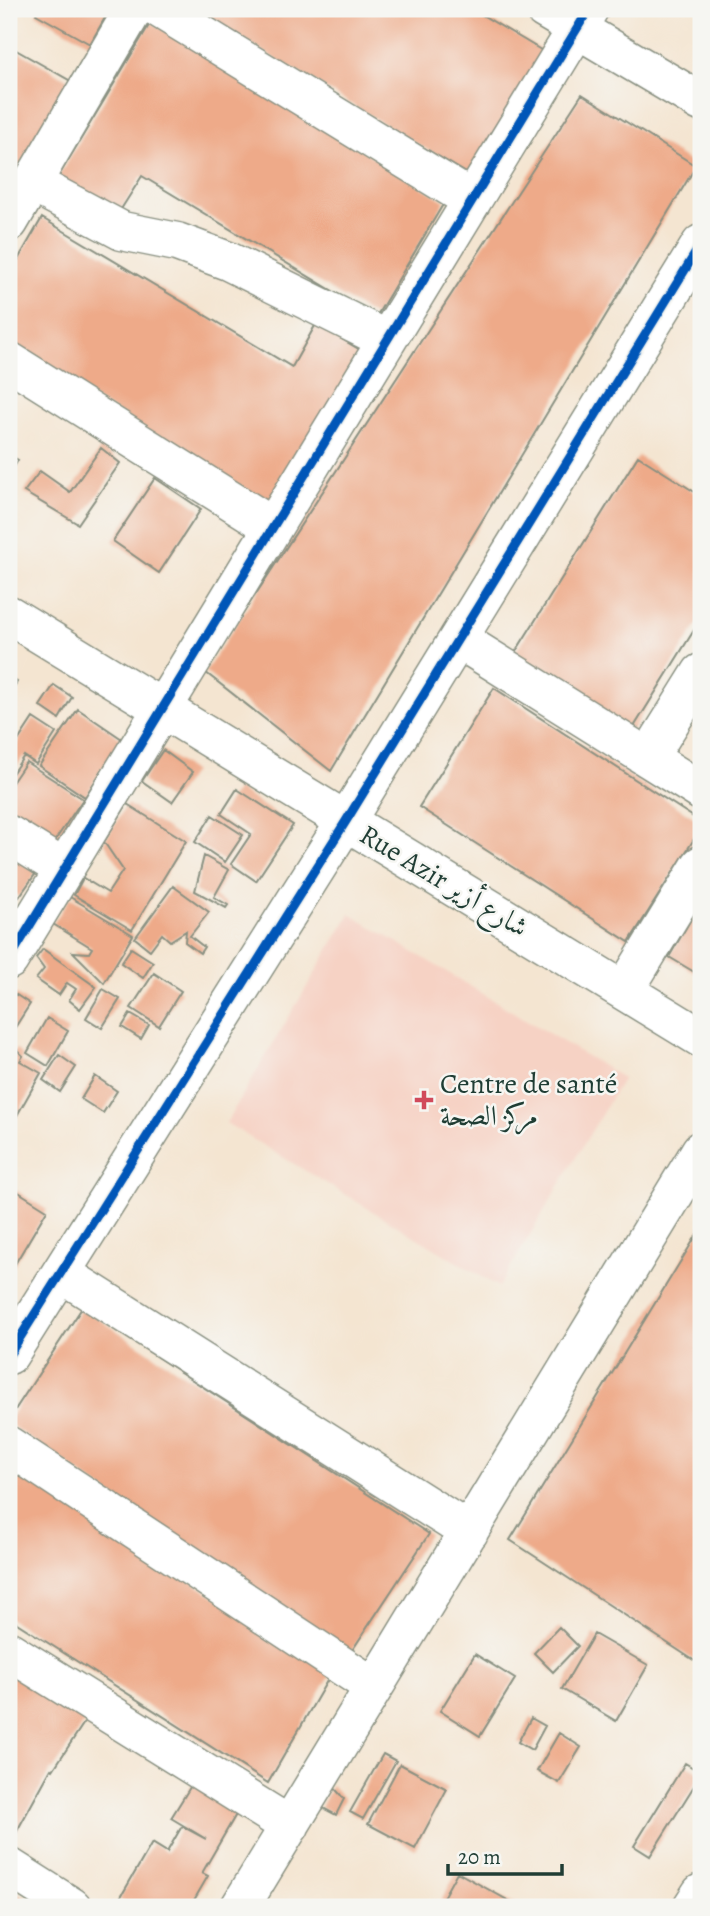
<svg xmlns="http://www.w3.org/2000/svg" width="710" height="1916" viewBox="0 0 710 1916" font-family="Alegreya,Amiri,serif">
<style>
.built{fill:#f6d2c4}
.building{fill:#eeaa89}
.lines{fill:none;stroke-linecap:round;stroke-linejoin:round}
.minor-casing{stroke:#8a9182;stroke-width:41}
.minor{stroke:#fff;stroke-width:38}
.cycleway-casing{stroke:#f6f6f2;stroke-width:13}
.cycleway{stroke:#0057b8;stroke-width:9}
.poi-dot{fill:#d1495b;stroke:#f6f6f2;stroke-width:2.5}
.labels{text-anchor:middle;dominant-baseline:central;stroke-width:5;stroke-linejoin:round;paint-order:stroke}
.street-label{font-size:28px;fill:#1f3d34;stroke:#f6f6f2}
.poi-label{font-size:28px;fill:#1f3d34;stroke:#f6f6f2;text-anchor:start}
</style>
<rect width="100%" height="100%" fill="#f6f6f2"/>
<filter id="ink" filterUnits="userSpaceOnUse"><feTurbulence type="fractalNoise" baseFrequency=".0143" numOctaves="2"/><feDisplacementMap in="SourceGraphic" scale="14" xChannelSelector="R" yChannelSelector="G"/><feConvolveMatrix kernelMatrix="1 2 1 2 8 2 1 2 1" color-interpolation-filters="sRGB"/></filter>
<filter id="wash" filterUnits="userSpaceOnUse"><feTurbulence type="fractalNoise" baseFrequency=".00686" numOctaves="4" result="noise"/><feDisplacementMap in="SourceGraphic" scale="28" xChannelSelector="R" yChannelSelector="G"/><feGaussianBlur stdDeviation="1.57" result="paint"/><feColorMatrix in="noise" values="0 0 0 0 0 0 0 0 0 0 0 0 0 0 0 0 0 1.4 0 .05"/><feComposite in="paint" operator="in"/></filter>
<g filter="url(#wash)">
<rect width="100%" height="100%" fill="#f4e5d1"/>
<path class="built" d="M350,914L623,1078L499,1287L226,1123Z"/>
<g id="blocks">
<path class="building" d="M39,9H110L90,44L36,14Z
M192,9H472L546,53L473,177Z
M151,22L445,201L376,317L142,176L118,214L58,177Z
M9,46L74,83L9,199Z
M582,94L696,166L331,771L205,672Z
M42,218L292,367L316,324L367,354L277,508L9,348V275Z
M101,448L120,463L78,524L24,492L40,471L70,492Z
M9,455L18,460L9,476Z
M638,456L701,496V619L632,730L513,656Z
M155,478L201,509L159,573L113,541Z
M9,676L17,682L9,695Z
M54,685L72,697L59,719L40,706Z
M494,688L701,822V828L629,942L419,807Z
M78,709L122,739L85,797L39,766Z
M33,718L56,733L36,764L24,756L9,778V743L14,747Z
M163,750L193,772L172,802L142,781Z
M26,762L83,799L54,842L9,813V787Z
M237,789L293,825L256,881L231,864L251,834L221,814Z
M127,804L186,841L132,930L74,895L83,878L108,893L123,870L104,842Z
M212,815L243,835L225,862L195,842Z
M9,853L36,873L19,897L9,889Z
M204,856L229,870L214,897L228,905L226,908L195,891Z
M173,886L209,912L190,936L204,947L200,953L185,942L186,931L170,941L162,934L150,950L135,938Z
M70,897L133,935L104,983L73,952L89,953L92,948L53,924Z
M701,902V976L669,957Z
M131,948L153,962L143,978L121,963Z
M43,949L96,987L80,1009L69,1000L76,989L67,983L59,995L36,979L44,969L36,958Z
M154,973L181,991L159,1026L131,1008Z
M103,989L120,999L102,1028L86,1018Z
M15,994L30,1004L14,1029L9,1025V1003Z
M130,1014L149,1025L141,1039L122,1027Z
M47,1018L68,1031L48,1066L27,1053Z
M16,1049L23,1056L20,1061L41,1073L15,1119L9,1116V1056Z
M59,1055L76,1067L60,1092L43,1080Z
M95,1076L117,1091L103,1113L81,1099Z
M9,1186L47,1210L9,1274Z
M701,1228V1665L510,1540Z
M82,1308L429,1534L347,1658L9,1424V1419Z
M9,1461L331,1674L268,1783L9,1618Z
M559,1627L578,1646L553,1672L534,1653Z
M594,1634L648,1665L616,1721L562,1689Z
M475,1654L515,1679L480,1736L440,1711Z
M9,1660L91,1712L53,1770L51,1769L12,1840L9,1838Z
M531,1718L545,1726L532,1750L518,1742Z
M559,1733L581,1747L559,1783L537,1771Z
M383,1754L396,1761L363,1819L350,1812Z
M685,1763L700,1772L699,1778L650,1856L634,1846Z
M400,1764L447,1789L415,1849L368,1824Z
M192,1784L238,1811L202,1873L208,1876L190,1907H131L119,1900L152,1843L167,1852L182,1826L206,1839L171,1818Z
M332,1785L344,1799L336,1815L321,1807Z
M457,1872L520,1907H453L441,1901Z
M9,1888L39,1907H9Z"/>
</g>
</g>
<g filter="url(#ink)">
<use href="#blocks" fill-opacity="0" stroke="#8a9182" stroke-width="2"/>
<g class="lines">
<g class="minor-casing">
<path id="minor" d="M160,9L472,200
M544,9L701,102
M32,183L122,231L177,242L228,261L387,340
M9,222L134,9
M9,361L273,527
M9,615L701,1038
M458,639L701,791
M648,758L701,673
M9,835L64,869
M9,960L589,9
M624,991L701,865
M61,1273L469,1532
M9,1355L346,821L701,244
M9,1446L374,1687
M9,1651L290,1826
M9,1867L72,1907
M240,1907L701,1150
M692,1907L701,1893"/>
</g>
<use href="#minor" class="minor"/>
<g class="cycleway-casing">
<path id="cycleway" d="M9,960L589,9
M9,1355L346,821L701,244"/>
</g>
<use href="#cycleway" class="cycleway"/>
</g>
</g>
<path class="poi-dot" d="M420.5 1089.5h7v7h7v7h-7v7h-7v-7h-7v-7h7z"/>
<g class="labels">
<g class="street-label">
<text transform="translate(444 881) rotate(31)">Rue Azir شارع أزير</text>
</g>
<g class="poi-label">
<text x="440" y="1084">Centre de santé<tspan x="440" dy="32">مركز الصحة</tspan></text>
</g>
</g>
<rect width="710" height="1916" fill="none" stroke="#f6f6f2" stroke-width="35"/>
<path d="M448 1864v10h114v-10" fill="none" stroke="#1f3d34" stroke-width="3.5"/>
<text x="458" y="1864" font-size="21" fill="#1f3d34" stroke="#f6f6f2" stroke-width="5" paint-order="stroke">20 m</text>
</svg>
